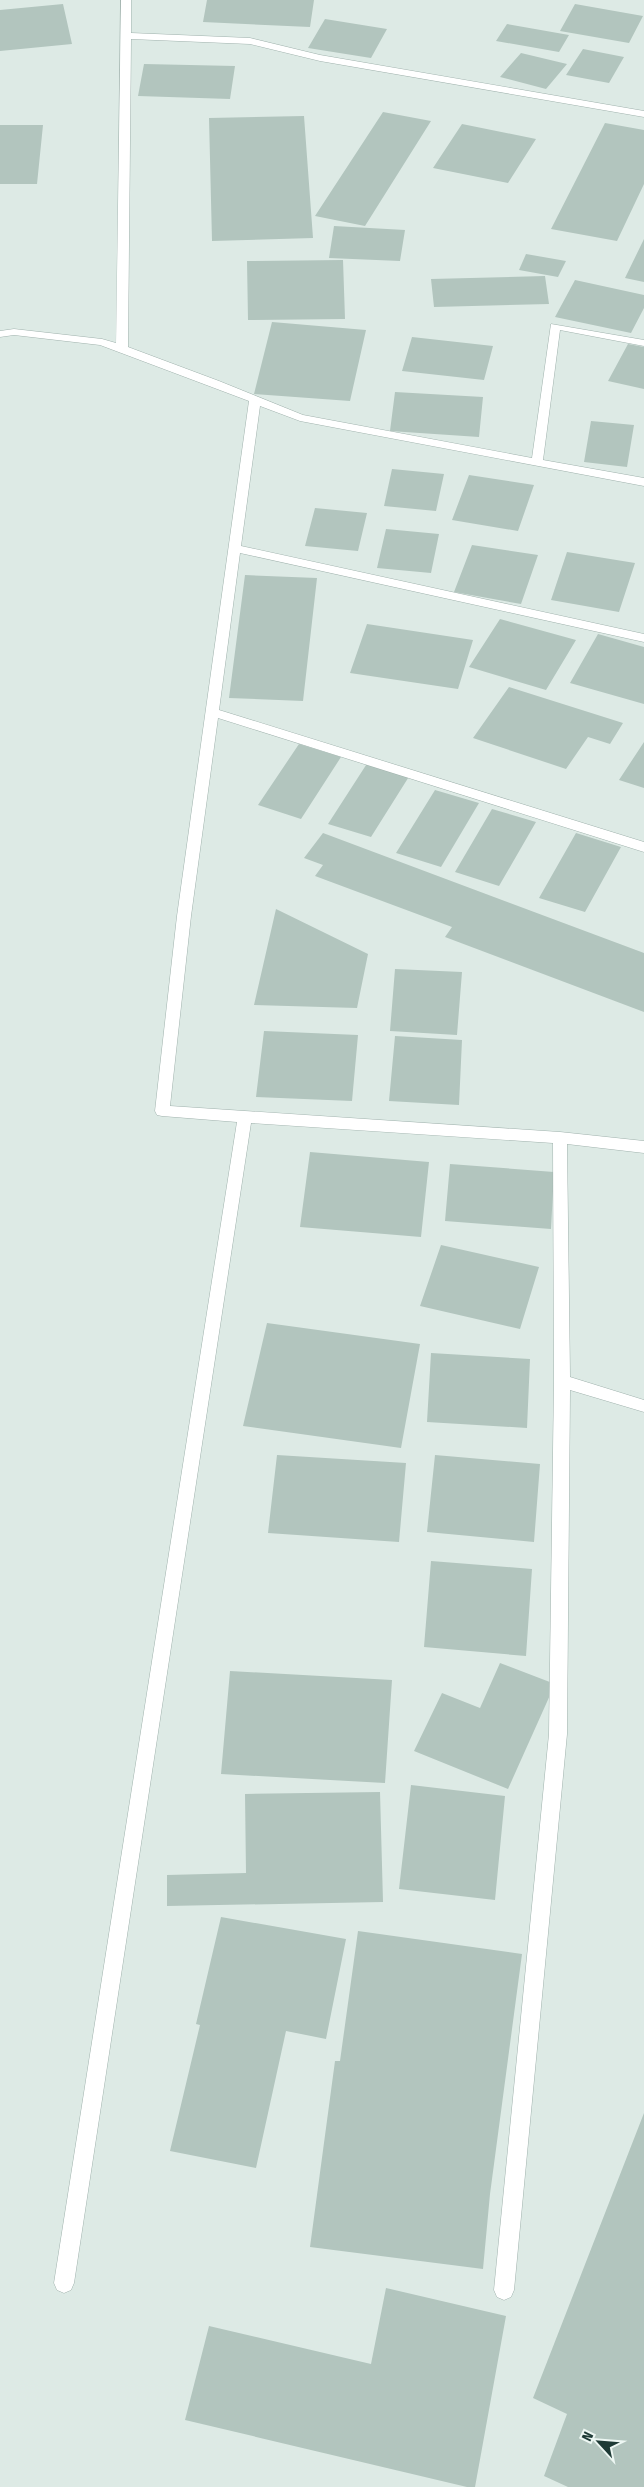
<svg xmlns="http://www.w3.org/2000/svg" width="644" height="2487" viewBox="0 0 644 2487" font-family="'Fira Sans Condensed',sans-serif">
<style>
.building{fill:#b2c5be}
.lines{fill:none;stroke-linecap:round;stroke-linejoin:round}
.minor-casing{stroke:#a0b2ad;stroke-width:1}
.minor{fill:#fff;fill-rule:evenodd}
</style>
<rect width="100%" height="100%" fill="#ddeae5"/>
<path class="building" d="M207,0H314L310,27L203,22Z
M63,4L72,44L0,51V10Z
M575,4L643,16L629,43L560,31Z
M325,19L387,29L371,58L308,48Z
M507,24L569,35L559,52L496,41Z
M583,49L624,57L609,83L566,75Z
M521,53L567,64L546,89L500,77Z
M144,64L235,66L230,99L138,96Z
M383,112L431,121L365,226L315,216Z
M304,116L313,238L212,241L209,118Z
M605,123L644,130V184L617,241L551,229Z
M462,124L536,139L508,183L433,168Z
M0,125H43L37,184H0Z
M334,226L405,230L400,261L329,258Z
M644,239V282L625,278Z
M526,254L566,261L558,277L519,270Z
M343,260L345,319L248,320L247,261Z
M545,276L549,304L434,307L431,279Z
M575,280L644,295V308L631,333L555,317Z
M272,322L366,330L350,401L254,394Z
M412,337L493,346L484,380L402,371Z
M628,344L644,347V389L608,381Z
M395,392L483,397L479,437L390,431Z
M591,421L634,425L627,467L584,462Z
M392,469L444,474L436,511L384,506Z
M469,475L534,485L518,531L452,520Z
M315,508L367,513L358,551L305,546Z
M386,529L439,534L431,573L377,568Z
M472,545L538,555L521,604L454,592Z
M567,552L635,563L619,612L551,600Z
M245,575L317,578L303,701L229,698Z
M500,619L576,640L546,690L469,667Z
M367,624L473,640L458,689L350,673Z
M598,634L644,647V704L570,683Z
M509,687L623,723L610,744L588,737L566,769L473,738Z
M644,742V788L619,780Z
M299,744L341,757L301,819L258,805Z
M368,762L410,775L371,837L328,824Z
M435,790L479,803L441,867L396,853Z
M492,809L536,822L499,886L455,872Z
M323,833L644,953V1012L445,937L452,927L315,876L323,865L304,858Z
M576,833L621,847L585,912L539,898Z
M276,909L368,954L357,1008L254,1005Z
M395,969L462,972L457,1035L390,1031Z
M264,1031L358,1035L352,1101L256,1097Z
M395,1036L462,1040L459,1105L389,1101Z
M310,1152L429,1162L421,1237L300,1227Z
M450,1164L554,1172L551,1229L445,1221Z
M441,1245L539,1267L520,1329L420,1306Z
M267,1323L420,1344L401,1448L243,1426Z
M431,1353L530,1359L527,1428L427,1422Z
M277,1455L406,1463L399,1542L268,1533Z
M435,1455L540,1464L534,1542L427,1532Z
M431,1561L532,1569L526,1656L424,1647Z
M500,1663L555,1684L508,1789L414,1751L442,1693L480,1708Z
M230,1671L392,1680L385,1783L221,1774Z
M411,1785L505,1796L495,1900L399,1889Z
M380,1792L383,1902L167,1906V1875L246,1873L245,1794Z
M221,1917L346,1939L326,2039L286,2031L256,2168L170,2151L200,2025L196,2024Z
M358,1931L522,1954L490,2194L483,2269L310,2247L335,2061H340Z
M644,2113V2487H568L544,2476L567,2414L533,2398Z
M386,2288L506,2316L475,2487H467L185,2420L209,2326L371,2364Z"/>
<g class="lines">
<g class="minor-casing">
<path id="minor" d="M121,0H131V33L250,38L320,55L644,111V117L320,61L250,44L131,39L128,347L219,381L303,415L532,458L551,324L644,340V346L560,330L543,460L644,478V486L300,421L260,406L241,546L644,634V642L240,553L219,710L644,842V852L218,718L191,916L170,1106L560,1132L644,1141V1153L567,1144L570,1377L644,1400V1412L570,1390L567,1734L514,2290L511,2297L504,2300L497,2297L494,2290L549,1734L554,1381L553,1143L251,1123L74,2283L71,2290L64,2293L57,2290L54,2283L237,1122L162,1116L157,1115L155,1111L177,916L249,401L100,345L14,335L0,337V331L14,329L102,339L116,343Z"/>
</g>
<use href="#minor" class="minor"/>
</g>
<g transform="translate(599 2442) rotate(296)" stroke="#edf7f3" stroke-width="4" paint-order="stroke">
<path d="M0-4L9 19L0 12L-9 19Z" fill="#1d3a35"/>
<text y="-8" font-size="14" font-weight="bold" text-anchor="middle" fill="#1d3a35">N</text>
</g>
</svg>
